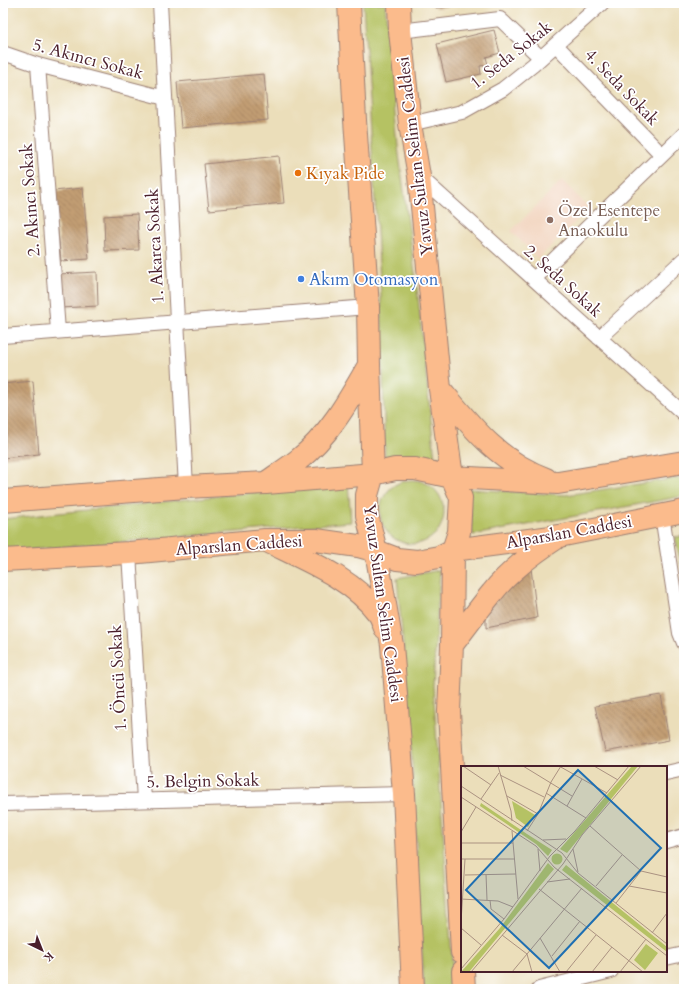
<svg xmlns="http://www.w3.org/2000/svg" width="687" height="992" viewBox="0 0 687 992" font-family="Cardo,serif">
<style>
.built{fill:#f2d4be}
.green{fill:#b5c264;stroke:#807048}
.building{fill:url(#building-back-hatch)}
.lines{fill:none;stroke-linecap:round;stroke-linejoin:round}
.street-casing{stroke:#9a7e72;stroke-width:16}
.primary-casing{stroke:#9a7e72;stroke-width:24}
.street{stroke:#fff;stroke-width:14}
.primary{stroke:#fbbb8c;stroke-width:22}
.food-dot{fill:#e8710a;stroke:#fff;stroke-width:1.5}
.education-dot{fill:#8d6e63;stroke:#fff;stroke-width:1.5}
.shop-dot{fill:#3f7fe0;stroke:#fff;stroke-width:1.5}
.labels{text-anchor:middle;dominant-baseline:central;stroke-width:3.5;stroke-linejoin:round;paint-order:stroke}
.street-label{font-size:17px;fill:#4a1f2b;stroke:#fff}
.food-label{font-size:17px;fill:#c56008;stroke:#fff;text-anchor:start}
.education-label{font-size:17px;fill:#785e54;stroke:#fff;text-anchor:start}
.shop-label{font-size:17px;fill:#366cbe;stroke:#fff;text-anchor:start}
.inset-road{fill:none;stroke:#ab9281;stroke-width:1}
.view{fill:#1f6fb2;fill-opacity:0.15;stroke:#1f6fb2;stroke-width:2}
.inset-edge{fill:none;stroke:#4a1f2b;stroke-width:2}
</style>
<defs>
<pattern id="building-back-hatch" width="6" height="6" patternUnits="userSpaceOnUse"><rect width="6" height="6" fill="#c29e73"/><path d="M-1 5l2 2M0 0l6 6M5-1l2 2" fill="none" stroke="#a0805f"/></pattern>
</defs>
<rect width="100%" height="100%" fill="#fff"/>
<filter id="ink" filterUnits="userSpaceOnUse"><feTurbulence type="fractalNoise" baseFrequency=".025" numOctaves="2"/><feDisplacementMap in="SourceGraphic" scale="8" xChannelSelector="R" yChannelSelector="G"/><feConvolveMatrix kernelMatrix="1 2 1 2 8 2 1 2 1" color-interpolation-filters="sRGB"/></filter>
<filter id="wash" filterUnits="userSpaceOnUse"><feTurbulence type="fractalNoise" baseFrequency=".012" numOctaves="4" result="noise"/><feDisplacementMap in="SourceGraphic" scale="16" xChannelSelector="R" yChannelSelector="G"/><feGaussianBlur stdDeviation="0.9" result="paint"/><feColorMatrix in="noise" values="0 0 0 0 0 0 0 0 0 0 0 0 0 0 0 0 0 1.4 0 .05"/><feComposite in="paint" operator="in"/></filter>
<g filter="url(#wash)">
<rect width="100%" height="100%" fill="#ebdeba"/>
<path class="built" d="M562,180L589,208L538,259L511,231Z"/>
<path class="green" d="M363,3H385L398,147L417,288L435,459H385L381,296Z
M684,477V496L473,535L468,489L566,495Z
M380 512a32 32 0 1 1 64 0a32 32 0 1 1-64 0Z
M348,482L351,522L3,552V519Z
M684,536V577L675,537Z
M440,570L433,686L454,989H424L409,708L397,578Z"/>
<g id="blocks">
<path class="building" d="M435,3H467V4L436,8Z
M494,30L500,53L486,57L488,65L480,66L481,74L446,82L437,44Z
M264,74L268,120L181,128L177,82Z
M279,156L284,203L209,210L204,164Z
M83,188L89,259L61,261L54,191Z
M137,214L139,250L105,251L104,216Z
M97,272L98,306L60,308L58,274Z
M33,381L39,454L3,458V384Z
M531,568L537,618L486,628V612L499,593Z
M661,695L669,740L605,752L595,706Z"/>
</g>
</g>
<g filter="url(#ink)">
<use href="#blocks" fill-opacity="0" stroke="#9a7e72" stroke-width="1"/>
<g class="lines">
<g class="street-casing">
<path id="street" d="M160,3L186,487
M400,31L500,19L541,58
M556,45L662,155
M3,53L38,65L165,98
M38,65L58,331
M410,124L462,112L503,89L533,65L602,3
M419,176L684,414
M534,279L684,134
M3,336L368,307
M599,338L684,259
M662,515L680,633L684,643
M129,553L144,800
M666,773L684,769
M3,804L404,794
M666,841L684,836
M666,958L684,954
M539,989L611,971"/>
</g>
<g class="primary-casing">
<path id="primary" d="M349,3L355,120L368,307L369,365L373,474L367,495V515L376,551L392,645L404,794L413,989
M399,3L400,31L410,124L419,176L440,389L452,477L461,498L459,532L453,550L452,645L449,711L462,952
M440,389C472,427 498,461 546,479
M267,482C277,475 288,468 297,461C329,436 349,400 369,365
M3,501L186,487L266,483L373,474L395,469H415L452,477L558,483L684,462
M269,542C308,561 353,579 379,614C382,618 383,624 385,628
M3,560L129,553L265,540H316L358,546L376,551L397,559L417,561L439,557L453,550L559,536L684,511
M452,645C465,628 478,610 492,593C509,571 532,554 555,539
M463,971L464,989"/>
</g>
<use href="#street" class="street"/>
<use href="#primary" class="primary"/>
</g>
</g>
<circle class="food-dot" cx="298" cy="173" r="4"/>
<circle class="education-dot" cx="550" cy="220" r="4"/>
<circle class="shop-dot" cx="301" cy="279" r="4"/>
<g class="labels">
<g class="street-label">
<text transform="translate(511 55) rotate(-38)">1. Seda Sokak</text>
<text transform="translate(88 59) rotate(15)">5. Akıncı Sokak</text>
<text transform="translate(622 87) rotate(46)">4. Seda Sokak</text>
<text transform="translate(415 156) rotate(-97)">Yavuz Sultan Selim Caddesi</text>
<text transform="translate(30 200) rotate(-94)">2. Akıncı Sokak</text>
<text transform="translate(155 246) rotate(-93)">1. Akarca Sokak</text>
<text transform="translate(563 281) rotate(42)">2. Seda Sokak</text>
<text transform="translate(569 532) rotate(-10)">Alparslan Caddesi</text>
<text transform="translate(239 545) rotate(-4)">Alparslan Caddesi</text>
<text transform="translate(383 603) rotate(82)">Yavuz Sultan Selim Caddesi</text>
<text transform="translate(118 678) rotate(-93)">1. Öncü Sokak</text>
<text transform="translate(203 781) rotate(-1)">5. Belgin Sokak</text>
</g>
<g class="food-label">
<text x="306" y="173">Kıyak Pide</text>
</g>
<g class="education-label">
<text x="558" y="210">Özel Esentepe<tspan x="558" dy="20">Anaokulu</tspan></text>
</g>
<g class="shop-label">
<text x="309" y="279">Akım Otomasyon</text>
</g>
</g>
<g transform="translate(461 766)">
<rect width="206" height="206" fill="#ebdeba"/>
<path d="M171,0H177L106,87L99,83ZM51,35L74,49L67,61L55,52ZM20,37L66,68L91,84L87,90L75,78L19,40ZM90.5 93a5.5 5.5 0 1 1 11 0a5.5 5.5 0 1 1-11 0ZM87,97L93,103L8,206H0L39,162ZM105,99L206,181V186L101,104ZM185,178L197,187L184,204L173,194Z" fill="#b5c264"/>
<path class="inset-road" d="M2,0L30,19M37,0L50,45L51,55M62,0L111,30M98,0L146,27M133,0L157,14M39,9L83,31M0,20L101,87L117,107L206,178M85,27L125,52M46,30L77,48M0,31L75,80L93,101L206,190M20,33L38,7M106,40L121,13M129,60L180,105L206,111M51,65L57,133M66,65L77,48L90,16L100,0M0,66L15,41M82,74L105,73M0,77H52M77,83L79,105M112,83L117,106M0,93H54M25,108L26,134M4,109L55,108M86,116L109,113M135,120L161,89M168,120L206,127M78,123L182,206M0,133L37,135L52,141M29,134L30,143L43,153M155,137L180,105M0,156L4,93M0,162L20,179M191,167L206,147M41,169L66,188L71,206M79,172L99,206M91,190L119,155M0,203L43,153L89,90L114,65L168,0M10,206L102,98L121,69L180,0M51,206L121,122M105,206L135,169M131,206L151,181M159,206L185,173"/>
<path class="view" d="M117,4L200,82L88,202L5,124Z"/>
<rect width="206" height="206" class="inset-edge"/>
</g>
<rect width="687" height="992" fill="none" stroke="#fff" stroke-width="16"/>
<g transform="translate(42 950) rotate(137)" stroke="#ffffff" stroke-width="3" paint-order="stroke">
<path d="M0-3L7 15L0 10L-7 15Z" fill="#4a1f2b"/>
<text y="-6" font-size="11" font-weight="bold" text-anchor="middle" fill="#4a1f2b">K</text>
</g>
</svg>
